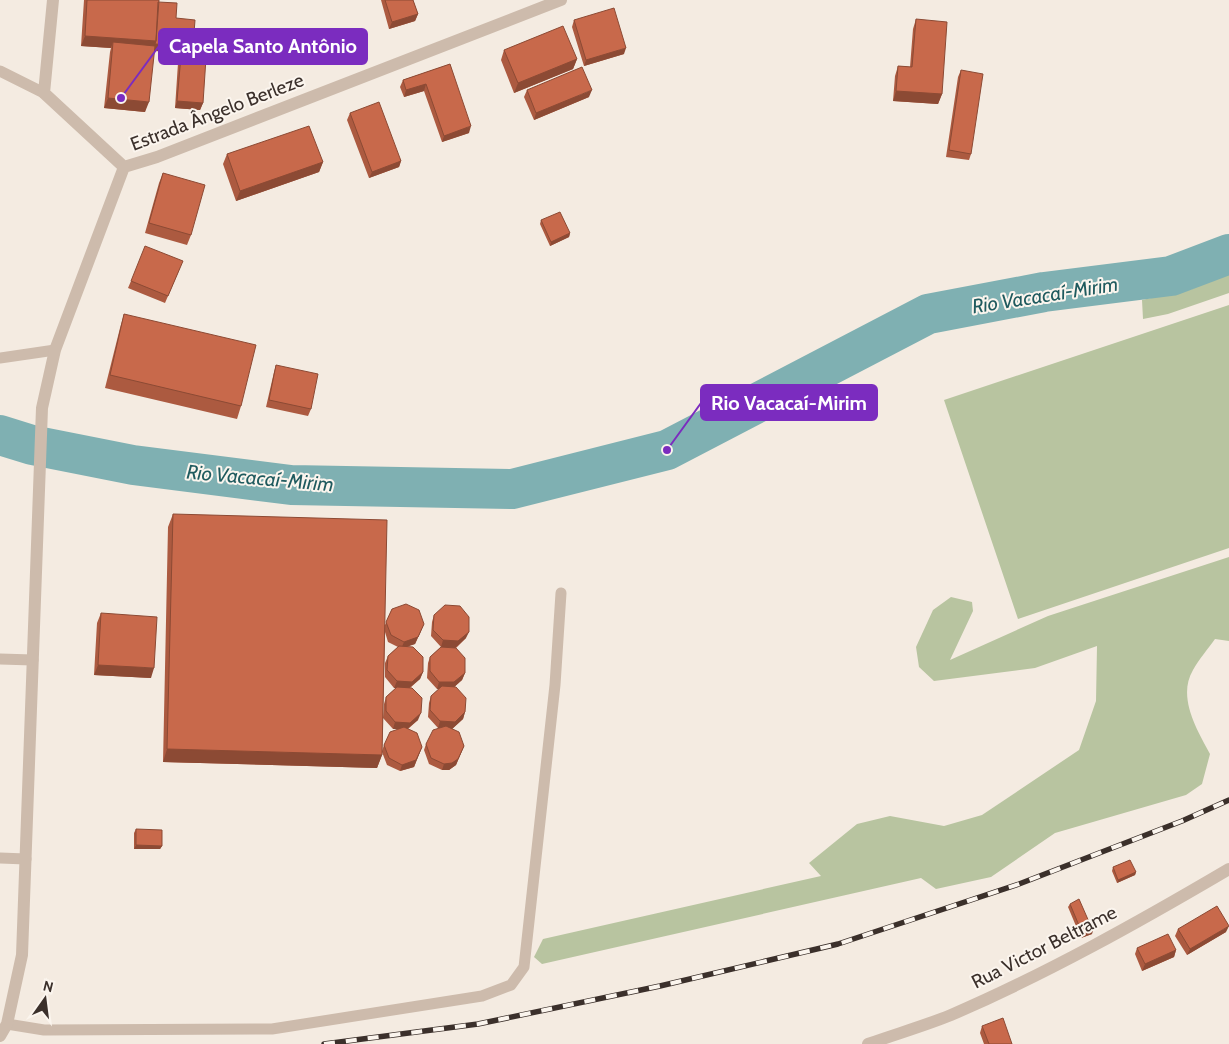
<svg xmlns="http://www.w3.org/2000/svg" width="1229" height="1044" viewBox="0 0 1229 1044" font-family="Cabin,sans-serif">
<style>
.green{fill:#b8c4a0}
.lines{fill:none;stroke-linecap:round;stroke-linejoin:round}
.river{stroke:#7fb0b2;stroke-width:40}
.service{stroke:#cdbbac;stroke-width:11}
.minor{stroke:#cdbbac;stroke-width:12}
.rail-casing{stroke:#3b302b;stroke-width:5.5}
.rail{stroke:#fbf5ee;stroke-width:4;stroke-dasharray:11;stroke-linecap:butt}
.wall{fill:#ac5a40;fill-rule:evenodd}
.shaded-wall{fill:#8c4a34}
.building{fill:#c8694b;stroke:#8c4a34}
.labels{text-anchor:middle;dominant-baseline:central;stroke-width:4;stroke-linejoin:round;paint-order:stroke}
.street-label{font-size:19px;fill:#3b302b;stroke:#fbf5ee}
.water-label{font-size:20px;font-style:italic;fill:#1f5a5e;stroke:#fbf5ee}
.leader{fill:none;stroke:#7b2cbf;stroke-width:2}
.callout-dot{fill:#7b2cbf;stroke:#fbf5ee;stroke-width:2}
.callout{fill:#7b2cbf;stroke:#7b2cbf;stroke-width:2}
.callout-label{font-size:20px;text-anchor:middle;font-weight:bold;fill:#fff}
</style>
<rect width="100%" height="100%" fill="#f4ebe1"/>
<path class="green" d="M1229,272V293L1168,314L1143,319L1142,300L1192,289Z
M1229,305V548L1018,619L944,400Z
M1229,557V641L1215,639C1208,649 1199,659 1193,670C1177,697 1197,730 1210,754L1202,784L1186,795L1055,833L991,877L936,889L921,878L542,964L534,957L543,939L821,876L809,863L857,824L890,816L944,826L982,815L1079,750L1096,701L1097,646L1035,668L934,681L919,667L916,647L933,610L951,597L972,602L973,611L950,660L1048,616Z"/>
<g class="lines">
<path class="river" d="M0,435L32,445L133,465L291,485L512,489L667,450L928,314L1044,292L1171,276L1229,254"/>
<path class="service" d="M0,71L44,93
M0,358L55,350
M0,659L33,660
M0,858L26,859
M7,1024L44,1030L272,1029L482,996L511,985L524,967L555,685L561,593"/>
<path class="minor" d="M53,0L44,93L124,167
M124,167L157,157L561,0
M0,1036L7,1024L22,955L42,408L55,350L124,167
M868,1044C896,1034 924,1026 951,1015C1046,974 1139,922 1229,869"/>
<g class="rail-casing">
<path id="rail" d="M324,1044L478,1024L660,986L838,944L1019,884L1182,821L1229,800"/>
</g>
<use href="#rail" class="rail"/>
</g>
<path class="wall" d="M84,0H159L158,2L176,18L190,53L154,51L145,112L104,108L110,52L111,48L81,46Z
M381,0H413L418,14L415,21L389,29Z
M916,19L942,94L938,104L893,101L895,76L898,66L910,67L913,29Z
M574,20L624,54L584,66L572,27Z
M504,50L577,59L573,69L514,93L501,60Z
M181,56L203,103L200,110L175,108L178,63Z
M450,64L469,133L442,142L424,91L404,97L400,87L403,80Z
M961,70L971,154L969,160L946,157L958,77Z
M527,90L589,97L534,120L524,97Z
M350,113L401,161L399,167L369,178L347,120Z
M227,154L323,162L319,172L236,201L223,164Z
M163,173L191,235L187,245L145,233L159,183Z
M541,220L570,233L569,237L550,246L540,224Z
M180,268L165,303L128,288L131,281Z
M124,314L241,406L237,419L105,388L120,328Z
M276,365L311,409L308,416L266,407L274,372Z
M173,514L385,625L392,609L421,631L415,644L407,646L423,672L420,679L410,688L418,720L408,729L422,747L414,767L400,771L387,765L382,752V755L377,768L163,762L168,527ZM385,632L388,642L398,647L388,656L385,663V677L394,688H396L386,697L384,704L383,718L393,729H398L384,745L382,751Z
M101,613L151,678L94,675L97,623Z
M434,615L466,638L456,648L465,673L462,680L454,687L465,712L463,719L452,729L464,746L456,765L449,770H442L429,764L424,750L426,744L440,728H438L428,717L429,703L431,696L439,689H437L427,678L428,663L430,657L441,647L431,636L432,622Z
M136,829L162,846L160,849H134V833Z
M1113,867L1136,872L1135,875L1117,883L1112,871Z
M1070,904L1092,934L1081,938L1068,907Z
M1178,929L1226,932L1187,955L1175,936Z
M1137,948L1176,950L1174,957L1142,971L1135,954Z
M982,1026L1012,1044H984L980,1033Z"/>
<path class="shaded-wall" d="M418,14L415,21L389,29L392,22Z
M85,36L156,41L193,46L190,53L113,48V42L111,48L81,46Z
M626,48L624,54L584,66L586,60Z
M577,59L573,69L514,93L518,83Z
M426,84L424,91L404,97L406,90Z
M592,90L589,97L534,120L536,113Z
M896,91L942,94L938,104L893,101Z
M108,98L149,102L145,112L104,108Z
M177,101L203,103L200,110L175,108Z
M471,126L469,133L442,142L444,136Z
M401,161L399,167L369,178L372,172Z
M323,162L319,172L236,201L240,191Z
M570,233L569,237L550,246L551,242Z
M424,624L415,644L401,649L404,642Z
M469,632L466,638L455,648L441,647L443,640Z
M98,665L154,668L151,678L94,675Z
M423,672L420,679L409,688H394L397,681Z
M465,673L462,680L452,689H437L439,682Z
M465,712L463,719L452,729L438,728L440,721Z
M421,713L418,720L407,729H393L395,722Z
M464,746L456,765L449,770H442L444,764Z
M422,747L414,767L400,771L402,765Z
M167,749L382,755L377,768L163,762Z
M136,845L162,846L160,849H134Z
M1136,872L1135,875L1117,883L1118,880Z
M1229,926L1226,932L1187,955L1190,949Z
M1093,931L1092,934L1081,938L1083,935Z
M1176,950L1174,957L1142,971L1145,964Z"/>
<path class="building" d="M87,0H159L156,41L85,36Z
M385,0H413L418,14L392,22Z
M158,2L177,3L176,18L195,20L193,46L155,44L156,41Z
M614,8L626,48L586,60L574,20Z
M916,19L947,22L942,94L896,91L898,66L912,67Z
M563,26L577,59L518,83L504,50Z
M113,42L155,46L149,102L108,98Z
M181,56L206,58L203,103L177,101Z
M450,64L471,126L444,136L426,84L406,90L403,80Z
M582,67L592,90L536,113L527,90Z
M961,70L983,74L971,154L949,150Z
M379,102L401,161L372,172L350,113Z
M309,126L323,162L240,191L227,154Z
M163,173L205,185L191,235L149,223Z
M560,212L570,233L551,242L541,220Z
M145,246L183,261L168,296L131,281Z
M124,314L256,345L241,406L110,375Z
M276,365L318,374L311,409L269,400Z
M173,514L387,520L382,755L167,749Z
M406,604L419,610L424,624L418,637L404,642L391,635L386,622L392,609Z
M445,605L460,606L469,617V632L458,641L443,640L433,630L434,615Z
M101,613L157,617L154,668L98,665Z
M399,646L413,647L423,657V672L412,682L397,681L387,670L388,656Z
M441,647L456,648L465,658V673L454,682H439L430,671V657Z
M442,686L456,687L466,698L465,712L455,722L440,721L430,710L431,696Z
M397,687L412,688L422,698L421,713L410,723L395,722L386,711V697Z
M446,726L459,732L464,746L458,759L452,763L444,764L431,758L426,744L433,730Z
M404,727L417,733L422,747L416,760L402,765L389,758L384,745L390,732Z
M136,829L162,830V846L136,845Z
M1130,860L1136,872L1118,880L1113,867Z
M1079,899L1093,931L1083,935L1070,904Z
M1217,906L1229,926L1190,949L1178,929Z
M1168,934L1176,950L1145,964L1137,948Z
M1003,1018L1012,1044H989L982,1026Z"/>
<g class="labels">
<g class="street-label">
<text transform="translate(217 112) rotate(-21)">Estrada Ângelo Berleze</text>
<text transform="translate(1044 947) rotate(-27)">Rua Victor Beltrame</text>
</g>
<g class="water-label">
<text transform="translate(1045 295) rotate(-9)">Rio Vacacaí-Mirim</text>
<text transform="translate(260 478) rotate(5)">Rio Vacacaí-Mirim</text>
</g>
</g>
<path class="leader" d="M121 98L159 46M667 450L701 403"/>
<g class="callout-dot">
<circle cx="121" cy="98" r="5"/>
<circle cx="667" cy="450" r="5"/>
</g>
<g class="callout">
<rect x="159" y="29" width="208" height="35" rx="5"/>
<rect x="701" y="385" width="176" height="35" rx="5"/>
</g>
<g class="callout-label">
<text x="263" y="53">Capela Santo Antônio</text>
<text x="789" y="410">Rio Vacacaí-Mirim</text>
</g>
<g transform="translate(45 999) rotate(14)" stroke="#fbf5ee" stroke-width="4" paint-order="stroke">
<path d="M0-4L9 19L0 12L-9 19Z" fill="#3b302b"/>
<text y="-8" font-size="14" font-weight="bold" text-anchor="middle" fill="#3b302b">N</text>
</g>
</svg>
